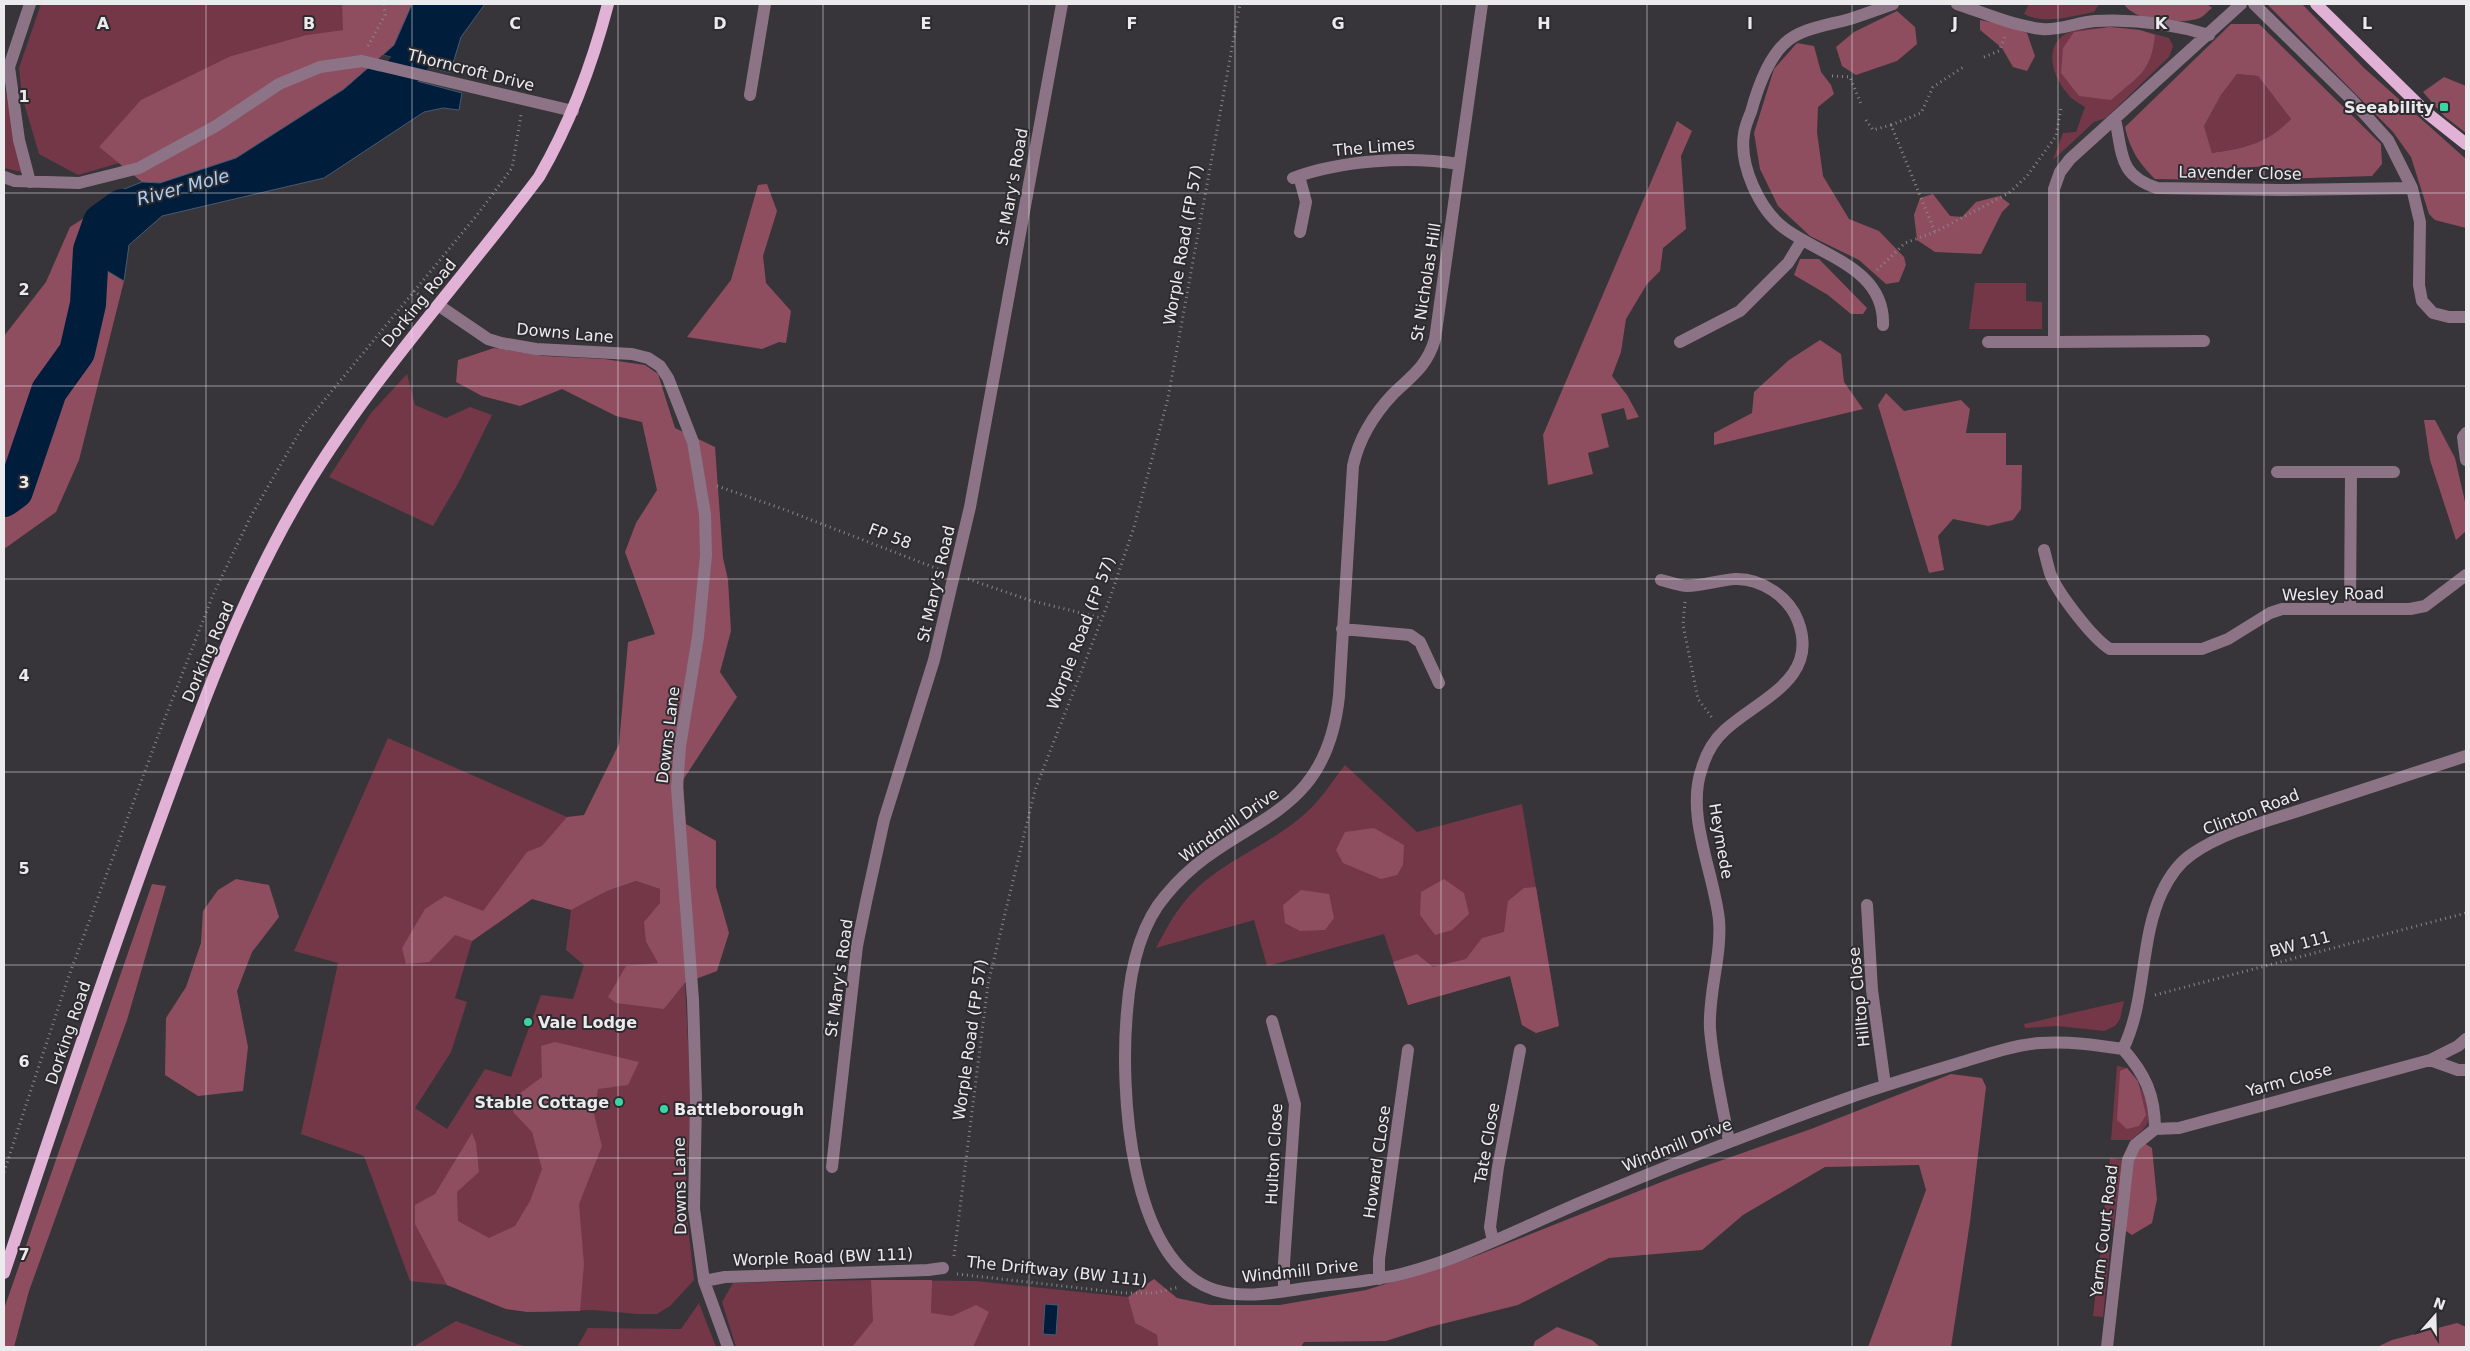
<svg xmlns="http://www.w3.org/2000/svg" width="2470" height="1351" viewBox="0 0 2470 1351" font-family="'DejaVu Sans',sans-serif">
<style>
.green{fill:#743748}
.forest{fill:#8e4e5f;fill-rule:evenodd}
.water{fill:#001d3c;stroke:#465a71}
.pier{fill:#373539}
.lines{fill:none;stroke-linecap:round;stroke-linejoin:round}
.river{stroke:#001d3c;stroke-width:36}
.path{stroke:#888689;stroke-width:3;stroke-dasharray:1 4;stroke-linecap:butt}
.minor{stroke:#8c7486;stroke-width:12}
.major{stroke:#e2b1d6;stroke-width:12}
.grid{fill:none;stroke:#ebeaec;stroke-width:1;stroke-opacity:0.55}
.poi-dot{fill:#3bd4a4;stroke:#2d2b2f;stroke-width:2}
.labels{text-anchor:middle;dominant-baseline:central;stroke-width:4;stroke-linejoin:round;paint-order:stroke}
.street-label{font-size:16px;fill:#ebeaec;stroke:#2d2b2f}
.poi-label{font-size:16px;font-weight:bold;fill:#ebeaec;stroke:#2d2b2f;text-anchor:end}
.water-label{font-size:18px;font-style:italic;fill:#a9cff8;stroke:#2d2b2f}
.grid-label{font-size:16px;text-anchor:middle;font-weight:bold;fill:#ebeaec;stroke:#2d2b2f;stroke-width:4;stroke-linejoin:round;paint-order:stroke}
</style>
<rect width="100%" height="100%" fill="#373539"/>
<path class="green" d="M41,4H342L344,30L306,35L231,56L99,147L119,163L78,175L39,154L22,96L19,68Z
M2029,4H2099L2094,12C2072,16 2045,25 2024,14Z
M2110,27L2140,30L2169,38L2173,46L2169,57L2106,118L2094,122L2053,160L2063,133L2076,132L2085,107C2079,103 2071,99 2067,93C2055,80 2044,52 2061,37C2071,28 2096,29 2110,27Z
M4,63H6L4,84L22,172L4,168Z
M2237,74L2258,76L2291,119C2266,145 2246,147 2212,153L2204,126L2221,95Z
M1975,283H2026V301L2042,302V329H1969Z
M407,374L415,405L446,418L470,407L492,415L460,480L433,526L329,477L371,413Z
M388,738L567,817L532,899L472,941L455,998L467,1002L451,1052L415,1108L447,1129L485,1069L511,1077L541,995L573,999L584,965L566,950L571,910L607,891L636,881L660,889V903L646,942L658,963L664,1009L685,983L691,1105L685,1198L694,1280L670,1306L657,1314H638L593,1310L528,1312L506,1309L447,1285L410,1281L364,1156L301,1134L338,963L294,951Z
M1345,765L1417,832L1522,804L1559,1026L1536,1033L1522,1025L1510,976L1408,1005L1384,934L1267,966L1254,920L1156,948C1167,927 1177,908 1194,891C1228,857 1278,842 1312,807C1324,795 1334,779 1345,765Z
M2124,1001L2120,1019L2115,1026L2104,1031L2058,1026L2025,1028L2024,1024Z
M2117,1066L2127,1068C2137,1080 2152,1102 2149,1119C2147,1128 2137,1135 2131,1140H2111Z
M2110,1158L2123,1160L2113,1228L2108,1227L2103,1221Z
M2101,1247L2110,1248L2103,1317L2093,1316Z
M871,1280L976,1281L1128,1297L1135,1323L1157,1335L1158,1347H736L722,1302L733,1283Z
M699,1303L716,1347H577L588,1328L681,1329Z
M456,1321L523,1346L526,1347H413Z"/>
<path class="forest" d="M342,4H412L394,45L344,89L236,158L160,183L142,182L99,147L141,100L231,56L306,35L343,30Z
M2124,4H2207L2212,8C2208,11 2204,16 2200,18C2181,25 2135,22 2124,4Z
M2267,4H2302L2364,68L2466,159V228L2435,220L2429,214L2411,157L2393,132Z
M1897,11L1915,27L1917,44L1897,61L1856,75L1842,66L1836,47L1854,32Z
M1980,20L2002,24L2027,33L2035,56L2027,71L2013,67L2002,48L1980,30Z
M2231,24H2259L2381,144L2382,164L2372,176L2282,179L2273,166L2214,169L2210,180L2155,179C2139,163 2130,150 2125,127ZM2237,74L2258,76L2291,119C2267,144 2245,148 2212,153L2204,126L2221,95Z
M2110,27L2140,30L2155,35C2151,73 2138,76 2111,100L2079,96L2061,73L2063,48L2074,32Z
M1797,43L1814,46L1821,72L1831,85L1834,94L1818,107L1817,132L1823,176L1849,219L1879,231L1904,257L1906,265L1899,282L1886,284L1859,260L1810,236L1778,206L1760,169L1754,133L1774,69Z
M2444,77L2466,86V133L2444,116L2423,92Z
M1677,121L1692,131L1681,156L1686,229L1663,248L1660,271L1647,284L1626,319L1621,352L1612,376L1627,395L1639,417L1627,420L1624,408L1601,414L1609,447L1588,453L1593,474L1548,485L1543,435Z
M767,184L777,211L763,256L766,283L791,311L786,343L779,342L762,349L687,337L731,280L758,185Z
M1933,194L1950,216L1962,217L1976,202L1999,196L2010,204L2002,212L1981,254L1935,252L1917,240L1914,215L1920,198Z
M89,215L90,234L104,269L124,281L79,460L56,512L4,549V336L46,282L70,227Z
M1800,259H1819L1867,308L1863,314H1851L1828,295L1794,275Z
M1820,340L1841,354L1844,382L1863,409L1714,445V433L1752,413L1754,392L1789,360Z
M494,348L544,356L604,359L645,365L658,374L675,428L715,447L723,558L728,580L731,631L720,672L737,697L683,780L686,824L716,841V887L729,933L717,971L685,983L664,1009L616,1003L608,997L626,966L658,963L646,942L644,922L660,903V889L636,881L607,891L571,910L532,899L472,941L455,935L429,962L406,964L402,948L425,909L445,896L483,911L527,852L542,846L567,817L584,815L619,744L628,642L655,634L625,552L636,523L657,490L642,422L616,416L562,389L520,406L482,396L456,382L458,360Z
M1886,393L1904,411L1961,400L1970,409L1966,433H2006V465H2022L2021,509L2013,520L1988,526L1953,519L1938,536L1944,570L1929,573L1878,405Z
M2424,420H2435L2455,458L2466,506V531L2456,540L2430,460Z
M1374,828L1404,845L1403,865L1397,875L1381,879L1343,863L1336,850L1345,832Z
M236,879L269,885L279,917L252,952L237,991L248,1047L243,1091L198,1096L165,1075L166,1018L186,987L201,943L203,911L218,890Z
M1444,879L1464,893L1469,914L1452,930L1435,935L1420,915L1421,892Z
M152,884L166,886L127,1020L29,1291L14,1347H4V1309Z
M1536,887L1559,1026L1536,1033L1522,1025L1510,976L1408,1005L1393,962L1417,954L1433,967L1466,959L1482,938L1504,932L1508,901L1524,888Z
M1301,890L1329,894L1334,918L1325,930L1300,931L1285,923L1283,905Z
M555,1042L639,1062L628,1085L598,1089L594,1114L602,1146L579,1204L584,1264L580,1311L528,1312L506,1309L447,1285L415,1224V1205L435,1194L472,1133L476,1143L479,1172L457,1192L458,1221L489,1238L515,1226L530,1201L542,1169L532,1132L513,1112L519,1094L542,1077L541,1046Z
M2127,1068L2138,1081L2146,1115L2139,1126L2127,1129L2117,1120L2120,1071Z
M1951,1074L1982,1078L1986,1087L1970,1222L1951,1347H1868L1926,1190L1919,1165L1825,1167L1743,1215L1702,1250L1609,1258L1518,1305L1430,1327L1386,1341L1304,1342L1301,1347H1158L1157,1335L1135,1323L1128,1297L1154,1279L1177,1298L1210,1305H1280L1366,1290L1473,1257L1674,1177L1811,1129Z
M2144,1143L2152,1148L2157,1199L2152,1223L2132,1235L2123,1229L2133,1151Z
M871,1280H932L931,1313L952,1316L976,1305L989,1312L973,1347H852L873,1321Z
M2457,1323L2466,1327V1347H2377L2392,1340Z
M1557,1327L1592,1340L1600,1347H1533L1535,1341Z"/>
<path class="water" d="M412,4H435L447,9L451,4H485L461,37L450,73L383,55L394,45Z
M368,68L462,93L459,110L443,108L424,112L324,178L162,216L129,245L124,281L104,269L90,234L89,215L107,196L142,182L160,183L236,158L344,89Z
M1045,1304L1058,1305L1056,1335L1043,1334Z"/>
<path class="pier" d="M383,55L453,74L450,76L381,57Z"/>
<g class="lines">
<path class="river" d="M373,102L389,89L431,35L459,4
M4,499L15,491L49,391L77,352L88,304L91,250L101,222L122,207"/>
<path class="path" d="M368,46L385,15L384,4
M1984,57L1999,51L2005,37
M1832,76L1850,77L1861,104
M1866,120L1873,130L1891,125L1935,232
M1891,125L1921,113L1933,87L1965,66
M1877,270L1905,243L1935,232L2009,193L2027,176L2056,136L2061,108
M413,291L423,297
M717,486L783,509L938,569
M968,579L1029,600L1101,618
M1685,602L1683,625L1698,699L1713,719
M2155,995L2466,913
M4,1172L67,981L158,736L213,595L251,516L303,426L477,215L512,168L521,115
M954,1256L988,984L1035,790L1110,598L1134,527L1168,398L1240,4
M957,1274L1124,1293H1155L1179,1287"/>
<path class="minor" d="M30,4L9,67L19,140L30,182
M1482,4L1435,339C1427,366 1413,375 1394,393C1374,414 1359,438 1353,466L1339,696C1325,828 1233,813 1166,895C1139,926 1130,972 1127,1012C1120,1087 1128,1262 1215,1290C1247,1300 1282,1291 1314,1287C1344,1283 1376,1281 1405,1273C1467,1257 1531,1223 1591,1198C1676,1162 1761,1129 1848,1098C1885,1085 1922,1074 1959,1063C1986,1055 2013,1045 2040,1043C2069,1041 2096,1045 2123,1049
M1957,4C1984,13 2014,26 2042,29C2059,31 2078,22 2095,21C2132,19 2173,24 2209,35
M2254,4L2351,99L2388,140L2412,188L2420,222L2419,285L2422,301L2433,313L2449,317H2466
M750,95L765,4
M2115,119C2123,154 2118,175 2157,188L2280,190L2412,188
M1299,176L1306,202L1300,232
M4,177L15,181L79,183L139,168L216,126L279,84L320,67L362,61L573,111
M1293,178C1341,160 1409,156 1459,164
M438,305L488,339L501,343L536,349L632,354L648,358L660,366L668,378L693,442L705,514L706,555L698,637L680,746L677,788L693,1000L696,1098L694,1209L704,1281L728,1347
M1883,325C1885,268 1821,256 1784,228C1759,209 1739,165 1744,134C1745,126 1748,119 1751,112C1757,90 1767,60 1784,44C1800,28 1829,25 1850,19C1865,14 1879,9 1893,4
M1680,342L1740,311L1788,263L1802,240
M1988,342H2054V189L2060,172L2070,159L2241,4
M2054,342L2204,341
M2466,433L2463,437L2466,460
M2277,472H2351L2350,609
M2351,472H2394
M2044,550C2046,558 2048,566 2050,573C2057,592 2093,639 2110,649H2202L2228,639L2270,613L2282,609H2410L2425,606L2466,575
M1661,580C1669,582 1679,586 1687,586C1703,586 1719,580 1735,579C1761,578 1789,597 1798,621C1820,679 1759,699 1725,730C1714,740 1706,754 1702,768C1685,814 1714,873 1719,920C1722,956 1708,993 1710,1029C1713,1066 1722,1104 1729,1141
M1342,629L1410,635L1420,642L1439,683
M1867,905L1872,990L1885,1085
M1272,1021L1295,1104L1284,1263V1291
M2466,1039L2458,1046L2430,1060L2458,1070H2466
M2123,1049C2147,1000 2139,941 2162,892C2169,877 2179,863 2192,854C2224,832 2264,822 2301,810C2356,792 2411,774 2466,756
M2155,1129L2179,1128L2430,1060
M832,1167L857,946L866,902L884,820L934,660L970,507L1062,4
M1493,1241L1490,1227L1498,1167L1520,1050
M1379,1279V1259L1408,1050
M704,1281L725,1277L928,1270L943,1268
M2107,1347L2128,1160L2135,1145L2155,1129C2155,1095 2145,1074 2123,1049"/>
<path class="major" d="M2316,4L2427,113L2466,144
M4,1273C54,1124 103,975 157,828C197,718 237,606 296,504C364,386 458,285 539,177C571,122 592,65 608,4"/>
</g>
<path class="grid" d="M206,4V1347M412,4V1347M618,4V1347M823,4V1347M1029,4V1347M1235,4V1347M1441,4V1347M1647,4V1347M1852,4V1347M2058,4V1347M2264,4V1347M4,193H2466M4,386H2466M4,579H2466M4,772H2466M4,965H2466M4,1158H2466"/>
<g class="poi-dot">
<rect x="2439" y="102" width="10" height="10" rx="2.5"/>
<circle cx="528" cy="1022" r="5"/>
<circle cx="619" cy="1102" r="5"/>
<circle cx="664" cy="1109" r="5"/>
</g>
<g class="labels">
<g class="street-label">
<text transform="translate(471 70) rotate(14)">Thorncroft Drive</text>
<text transform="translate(1374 147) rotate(-5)">The Limes</text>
<text transform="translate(2240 173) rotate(1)">Lavender Close</text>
<text transform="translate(1012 187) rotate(-80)">St Mary's Road</text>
<text transform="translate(1183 245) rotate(-80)">Worple Road (FP 57)</text>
<text transform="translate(1426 282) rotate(-81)">St Nicholas Hill</text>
<text transform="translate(419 303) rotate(-51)">Dorking Road</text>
<text transform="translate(565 333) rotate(5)">Downs Lane</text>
<text transform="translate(890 536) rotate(21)">FP 58</text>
<text transform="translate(936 584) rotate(-77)">St Mary's Road</text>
<text transform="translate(2333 594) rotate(-1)">Wesley Road</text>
<text transform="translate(1081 633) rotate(-69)">Worple Road (FP 57)</text>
<text transform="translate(208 652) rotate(-67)">Dorking Road</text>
<text transform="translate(668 735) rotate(-83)">Downs Lane</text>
<text transform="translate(2251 812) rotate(-21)">Clinton Road</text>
<text transform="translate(1229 825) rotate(-35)">Windmill Drive</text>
<text transform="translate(1721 841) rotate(80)">Heymede</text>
<text transform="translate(2300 944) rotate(-15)">BW 111</text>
<text transform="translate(839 978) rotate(-82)">St Mary's Road</text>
<text transform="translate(1859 997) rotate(-96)">Hilltop Close</text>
<text transform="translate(68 1033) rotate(-71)">Dorking Road</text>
<text transform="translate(970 1040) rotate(-82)">Worple Road (FP 57)</text>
<text transform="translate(2289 1080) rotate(-15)">Yarm Close</text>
<text transform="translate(1487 1143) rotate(-80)">Tate Close</text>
<text transform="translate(1677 1145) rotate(-22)">Windmill Drive</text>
<text transform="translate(1274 1154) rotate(-87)">Hulton Close</text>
<text transform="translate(1377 1162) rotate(-82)">Howard CLose</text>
<text transform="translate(680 1186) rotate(-91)">Downs Lane</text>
<text transform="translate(2104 1231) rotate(-83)">Yarm Court Road</text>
<text transform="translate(823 1257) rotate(-2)">Worple Road (BW 111)</text>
<text transform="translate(1057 1271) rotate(6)">The Driftway (BW 111)</text>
<text transform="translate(1300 1271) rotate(-6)">Windmill Drive</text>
</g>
<g class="poi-label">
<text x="2434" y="107">Seeability</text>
<text x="538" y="1022" text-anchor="start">Vale Lodge</text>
<text x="609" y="1102">Stable Cottage</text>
<text x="674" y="1109" text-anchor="start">Battleborough</text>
</g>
<g class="water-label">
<text transform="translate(183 187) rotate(-15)">River Mole</text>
</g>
</g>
<g class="grid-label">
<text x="103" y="29">A</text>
<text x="309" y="29">B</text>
<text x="515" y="29">C</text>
<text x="720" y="29">D</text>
<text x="926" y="29">E</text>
<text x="1132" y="29">F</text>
<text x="1338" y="29">G</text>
<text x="1544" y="29">H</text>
<text x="1750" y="29">I</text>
<text x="1955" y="29">J</text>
<text x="2161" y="29">K</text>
<text x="2367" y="29">L</text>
<text x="24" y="102">1</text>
<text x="24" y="295">2</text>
<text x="24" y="488">3</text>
<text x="24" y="681">4</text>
<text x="24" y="874">5</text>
<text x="24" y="1067">6</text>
<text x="24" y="1260">7</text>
</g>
<rect width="2470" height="1351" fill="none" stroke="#ebeaec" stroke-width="10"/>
<g transform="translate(2435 1316) rotate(20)" stroke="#2d2b2f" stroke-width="4" paint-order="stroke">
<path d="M0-4L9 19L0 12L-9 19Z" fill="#ebeaec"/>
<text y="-8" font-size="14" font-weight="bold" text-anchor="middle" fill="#ebeaec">N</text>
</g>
</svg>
